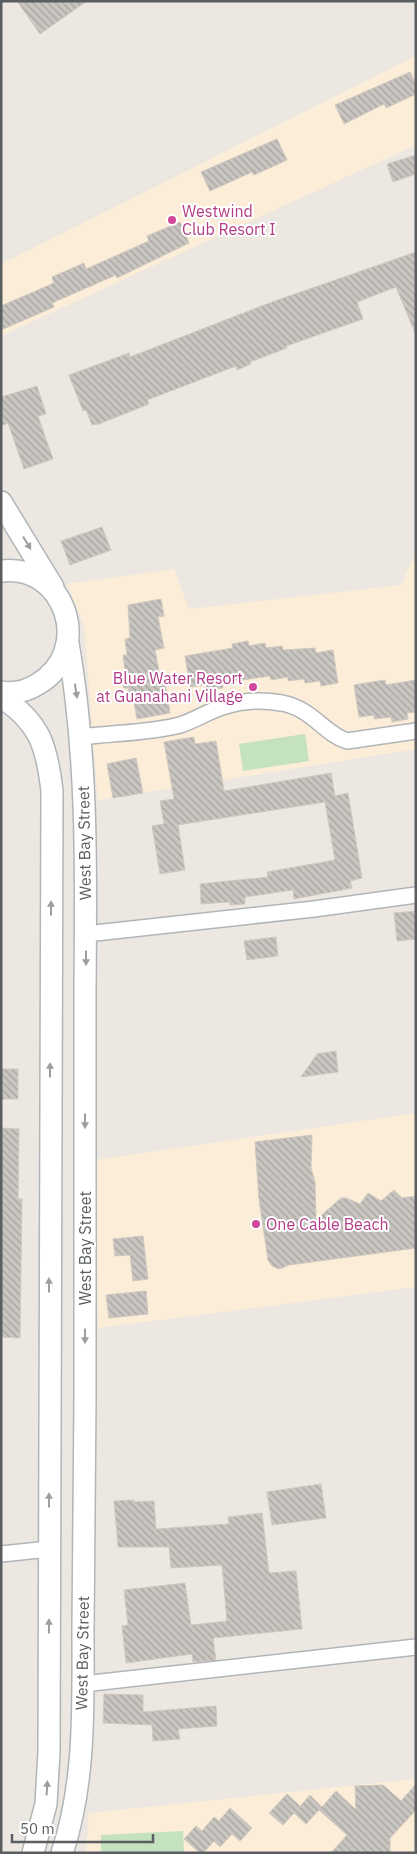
<svg xmlns="http://www.w3.org/2000/svg" width="417" height="1854" viewBox="0 0 417 1854" font-family="'IBM Plex Sans',sans-serif">
<style>
.commercial{fill:#fbedd7}
.grass{fill:#c4e2bf}
.building{fill:url(#building-back-hatch);stroke:#d0c9c0}
.lines{fill:none;stroke-linecap:round;stroke-linejoin:round}
.minor-casing{stroke:#b2b5b8;stroke-width:18}
.secondary-casing{stroke:#b1b5b8;stroke-width:24}
.minor{stroke:#fff;stroke-width:15}
.secondary{stroke:#fff;stroke-width:21}
.oneway{fill:#9c9ea0}
.hotel-dot{fill:#d1479c;stroke:#fff;stroke-width:2}
.labels{text-anchor:middle;dominant-baseline:central;stroke-width:4;stroke-linejoin:round;paint-order:stroke}
.hotel-label{font-size:16px;fill:#b23c85;stroke:#fff;text-anchor:start}
.street-label{font-size:16px;fill:#5a5e61;stroke:#fff}
</style>
<defs>
<pattern id="building-back-hatch" width="6" height="6" patternUnits="userSpaceOnUse" patternTransform="scale(1.25)"><rect width="6" height="6" fill="#c9c5c0"/><path d="M-1 5l2 2M0 0l6 6M5-1l2 2" fill="none" stroke="#a6a39f"/></pattern>
</defs>
<rect width="100%" height="100%" fill="#ece8e1"/>
<path class="commercial" d="M416,56V145L1,336V264Z
M416,552V749L98,800L84,625L67,584L174,569L189,609L401,585Z
M416,1113V1287L98,1328L95,1160Z
M416,1779V1853H86L89,1813Z"/>
<path class="grass" d="M305,734L309,761L243,771L239,744Z
M183,1831L184,1853H101V1835Z"/>
<path class="building" d="M17,1H87L40,34Z
M410,72L416,84V94L386,108L384,104L344,124L335,105Z
M277,139L287,160L254,175L252,172L210,191L201,172Z
M416,155V174L393,182L387,164Z
M180,222L189,243L117,278L116,275L52,303L54,307L1,330V306L54,283L52,277L84,263L86,269L149,241L147,236Z
M416,252V335L396,287L357,302L363,319L286,346L287,348L250,362L251,364L237,370L236,366L147,400L149,404L99,424L92,425L86,410L83,411L69,375L129,353L130,357L272,302Z
M37,386L46,414L38,416L53,459L24,469L8,423L1,426V397Z
M102,527L111,550L70,565L61,541Z
M161,599L164,616L158,617L164,648L155,650L161,682H165L170,713L137,719L134,702L130,703L128,688H124L122,673L125,672L123,655H127L125,639L130,638L128,605Z
M248,641L249,646L265,643L266,648L282,646L283,650L315,648L316,653L333,650L338,683L321,686L320,681L305,683L304,679L288,681V677L271,680L270,676L222,683L223,688L206,690V685L190,687L185,656L233,648L232,644Z
M385,680L386,685L416,680V712L407,713L408,719L392,722L391,717L374,719V715L359,717L354,685Z
M194,737L195,744L216,741L224,791L331,773L335,796L348,793L362,878L350,881L352,888L294,899L293,890L245,897V904L230,905L229,902L201,904L200,884L268,877L267,872L335,860L325,802L178,825L185,870L160,874L152,826L164,824L160,801L174,799L164,742Z
M136,758L143,793L113,798L107,764Z
M416,911V939L397,941L394,913Z
M276,937L278,956L247,960L244,941Z
M336,1051L338,1072L301,1077L317,1054Z
M1,1069H18V1099H1Z
M1,1128L19,1129L18,1199H22L20,1338L1,1337Z
M312,1135L311,1168L315,1182L316,1220L341,1198H346L360,1204L368,1193L381,1201L394,1190L402,1198L416,1196V1248L289,1265L279,1269L272,1266L268,1260L259,1199L255,1142Z
M143,1236L148,1279L133,1281L130,1255L115,1256L113,1239Z
M146,1291L148,1314L109,1318L106,1295Z
M321,1484L326,1518L272,1525L267,1492Z
M134,1500V1502L154,1501L156,1529L229,1524L228,1517L262,1513L269,1573L296,1571L302,1629L213,1638L216,1660L193,1662L192,1654L126,1663L122,1626L128,1625L124,1590L185,1583L191,1625L227,1621L222,1565L171,1568L169,1547H118L114,1501Z
M104,1694L143,1695V1712L216,1706L217,1726L178,1729L180,1739L153,1741L152,1725L103,1723Z
M416,1784V1810L390,1838V1853H331L347,1835L319,1810L306,1824L294,1813L283,1825L269,1813L287,1794L300,1806L296,1811L310,1795L322,1807L336,1791L356,1810L355,1786L383,1785L401,1801Z
M230,1808L252,1828L240,1841L232,1834L220,1847L214,1841L203,1853H200L184,1839L196,1826L202,1831L214,1817L219,1821Z"/>
<g class="lines">
<g class="minor-casing">
<path id="minor" d="M81,737C112,733 150,733 180,725C196,720 210,710 226,706C244,700 264,700 282,703C313,709 323,733 347,741L416,731
M86,934L314,909L416,895
M1,1554L49,1549
M83,1684L416,1647"/>
</g>
<g class="secondary-casing">
<path id="secondary" d="M1,502L53,587
M1,571C66,563 94,651 38,684C27,691 14,694 1,692
M1,697C40,722 47,747 52,791L49,1752L46,1804L33,1853
M62,1853C86,1782 83,1702 83,1629C84,1552 85,1475 85,1398C85,1261 85,1125 85,989C86,873 88,757 68,643"/>
</g>
<use href="#minor" class="minor"/>
<use href="#secondary" class="secondary"/>
</g>
<defs><path id="oneway-solid" d="M-6-.8H1V-3.2L6.5 0L1 3.2V.8H-6Z" transform="scale(1.25)"/></defs>
<g class="oneway">
<use href="#oneway-solid" transform="translate(27 543) rotate(58)"/>
<use href="#oneway-solid" transform="translate(76 691) rotate(81)"/>
<use href="#oneway-solid" transform="translate(51 908) rotate(-90)"/>
<use href="#oneway-solid" transform="translate(86 958) rotate(90)"/>
<use href="#oneway-solid" transform="translate(50 1070) rotate(-90)"/>
<use href="#oneway-solid" transform="translate(85 1121) rotate(90)"/>
<use href="#oneway-solid" transform="translate(49 1285) rotate(-90)"/>
<use href="#oneway-solid" transform="translate(85 1336) rotate(90)"/>
<use href="#oneway-solid" transform="translate(49 1500) rotate(-90)"/>
<use href="#oneway-solid" transform="translate(49 1626) rotate(-90)"/>
<use href="#oneway-solid" transform="translate(47 1788) rotate(-87)"/>
</g>
<g class="hotel-dot">
<circle cx="172" cy="220" r="5"/>
<circle cx="253" cy="687" r="5"/>
<circle cx="256" cy="1224" r="5"/>
</g>
<g class="labels">
<g class="hotel-label">
<text x="182" y="211">Westwind<tspan x="182" dy="18">Club Resort I</tspan></text>
<text x="243" y="678" text-anchor="end">Blue Water Resort<tspan x="243" dy="18">at Guanahani Village</tspan></text>
<text x="266" y="1224">One Cable Beach</text>
</g>
<g class="street-label">
<text transform="translate(84 843) rotate(-91)">West Bay Street</text>
<text transform="translate(85 1248) rotate(-90)">West Bay Street</text>
<text transform="translate(82 1653) rotate(-89)">West Bay Street</text>
</g>
</g>
<rect width="417" height="1854" fill="none" stroke="#5a5e61" stroke-width="5"/>
<path d="M12 1834v8h141v-8" fill="none" stroke="#5a5e61" stroke-width="2.5"/>
<text x="20" y="1834" font-size="15" fill="#5a5e61" stroke="#ffffff" stroke-width="4" paint-order="stroke">50 m</text>
</svg>
